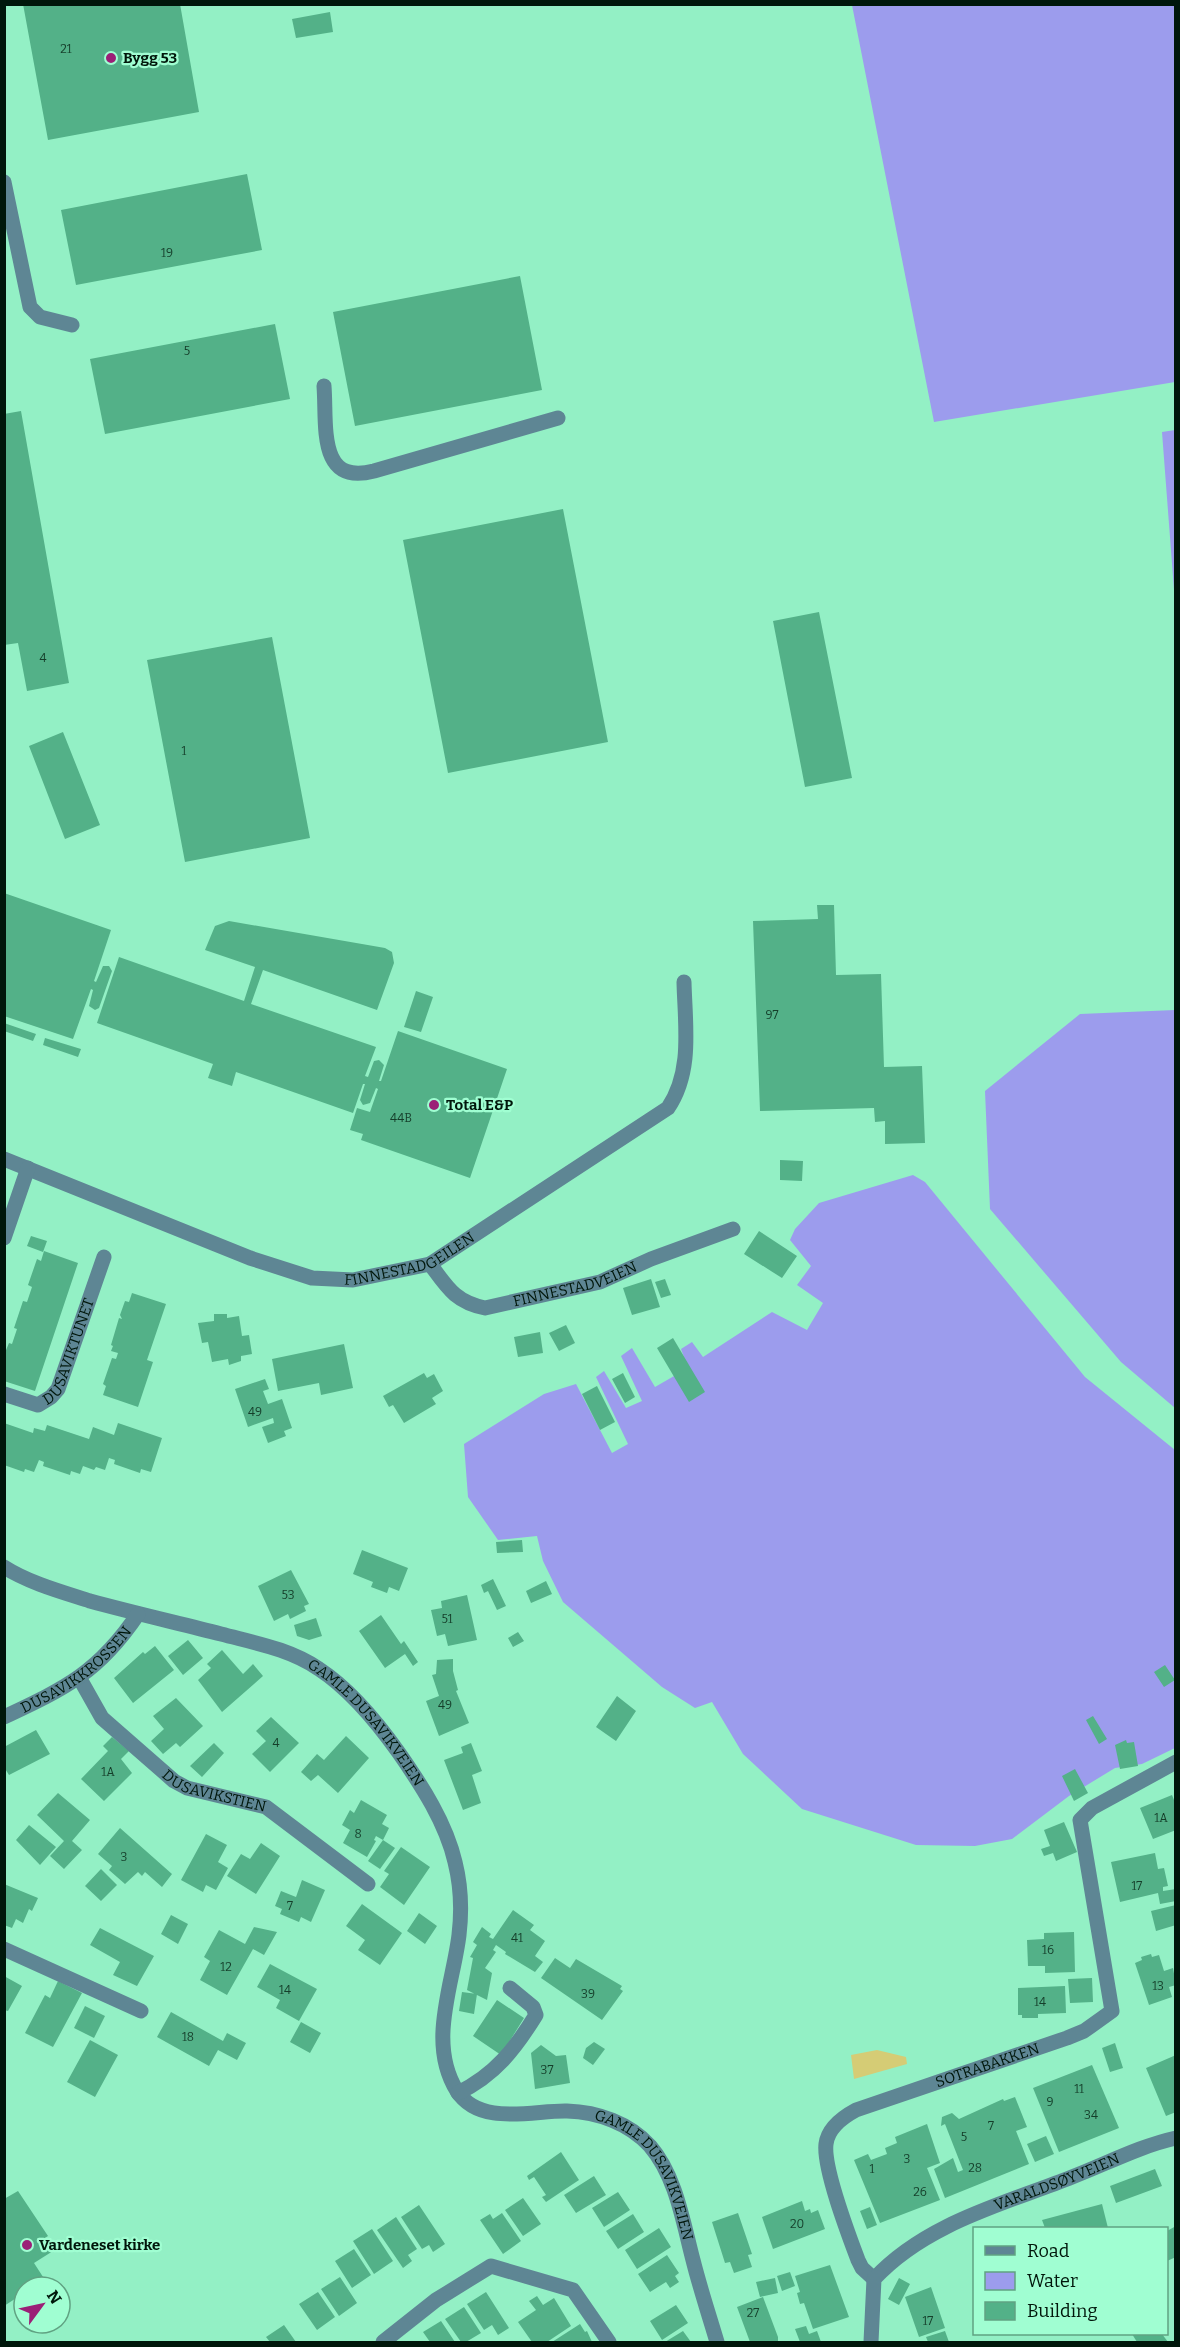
<svg xmlns="http://www.w3.org/2000/svg" width="1180" height="2347" viewBox="0 0 1180 2347" font-family="Bitter,serif">
<style>
.green{fill:#d5cc75}
.water{fill:#9c9ced}
.building{fill:#53b188}
.lines{fill:none;stroke-linecap:round;stroke-linejoin:round}
.minor{stroke:#5e8694;stroke-width:15}
.poi-dot{fill:#9b1f77;stroke:#a0fed2;stroke-width:2}
.labels{text-anchor:middle;dominant-baseline:central;stroke-width:4.5;stroke-linejoin:round;paint-order:stroke}
.number-label{font-size:12px;fill:#153e2a}
.poi-label{font-size:15px;font-weight:bold;fill:#00170b;stroke:#a0fed2;text-anchor:start}
.street-label{font-size:15px;fill:#00170b;stroke:#a0fed2}
</style>
<rect width="100%" height="100%" fill="#93f0c5"/>
<path class="green" d="M877,2050L906,2057L907,2064L854,2079L851,2055Z"/>
<path class="water" d="M852,5H1175V382L934,422Z
M1175,430H1176L1175,603L1162,432Z
M1175,1010H1176L1175,1408L1121,1362L990,1209L985,1091L1080,1014Z
M913,1175L925,1182L1085,1377L1175,1450V1748L1142,1764L1115,1768L1069,1796L1012,1839L975,1846L916,1845L802,1809L743,1754L712,1702L695,1708L662,1687L563,1602L543,1561L537,1536L498,1540L468,1497L464,1444L544,1394L576,1384L612,1453L628,1444L596,1377L604,1371L626,1408L642,1401L621,1356L632,1348L655,1387L688,1368L681,1349L692,1342L703,1357L772,1312L807,1330L823,1303L797,1285L811,1266L790,1240L795,1229L819,1203Z"/>
<path class="building" d="M23,4H180L199,112L48,140Z
M330,12L333,32L296,38L292,19Z
M247,174L262,250L76,285L61,210Z
M520,276L542,390L355,426L333,312Z
M275,324L290,399L105,434L90,359Z
M21,411L69,683L27,691L18,643L4,645V414Z
M563,509L608,742L448,773L403,540Z
M819,612L852,778L805,787L773,621Z
M272,637L310,838L185,862L147,660Z
M63,732L100,825L65,839L29,746Z
M4,893L111,930L94,981L96,982L103,966H109L112,971L99,1008L95,1010L89,1006L93,990L91,989L73,1039L4,1016Z
M817,905H834L836,975L881,974L884,1067L922,1066L925,1143L885,1144V1121L875,1122L874,1108L760,1111L753,921L818,919Z
M229,921L385,948L392,952L394,963L377,1010L263,970L251,1004L376,1047L365,1076L368,1077L374,1061L379,1060L384,1065L379,1081H381L398,1031L507,1069L470,1178L361,1140L363,1134L350,1130L357,1108L370,1112L378,1089L376,1088L370,1103L363,1105L360,1100L365,1084H363L353,1113L236,1072L232,1086L208,1078L213,1064L97,1023L119,957L244,1001L255,967L205,950L215,926Z
M416,991L433,997L421,1032L404,1027Z
M4,1023L36,1034L33,1041L4,1031Z
M45,1038L81,1049L78,1057L43,1045Z
M780,1160L803,1161L802,1181L780,1180Z
M759,1231L797,1256L782,1278L744,1254Z
M31,1236L47,1241L43,1252L27,1246Z
M44,1251L78,1263L35,1391L4,1381V1355L9,1343L12,1344L17,1329L14,1328L23,1301L27,1302L32,1287L28,1285L37,1259L41,1261Z
M651,1279L660,1307L632,1315L623,1288Z
M665,1279L671,1295L661,1298L655,1282Z
M132,1293L166,1304L147,1360L153,1362L138,1407L103,1395L106,1386L103,1384L112,1358L116,1359L118,1353L111,1351L113,1346L111,1345L119,1318L122,1319L120,1315L125,1301L129,1302Z
M214,1314H227V1318L239,1316L242,1336L249,1335L252,1354L241,1356V1361L229,1365L228,1359L212,1362L208,1342L202,1343L198,1323L214,1321Z
M566,1325L575,1343L559,1351L549,1333Z
M540,1332L543,1353L518,1357L514,1337Z
M673,1338L705,1392L689,1402L657,1348Z
M344,1344L353,1388L321,1395L319,1383L278,1391L272,1359Z
M424,1373L427,1378L434,1374L443,1391L432,1398L436,1404L404,1423L393,1405L389,1407L383,1396Z
M623,1373L635,1397L625,1403L612,1379Z
M265,1379L269,1389L263,1391L268,1404L282,1399L292,1428L284,1431L286,1436L268,1443L262,1427L274,1423L273,1418L248,1427L235,1389Z
M597,1386L615,1422L600,1430L582,1394Z
M4,1423L33,1433L34,1428L45,1431L47,1425L89,1439L93,1427L114,1435L118,1423L162,1438L151,1472L141,1469L140,1473L114,1464L115,1460L109,1458L105,1470L96,1467L94,1470L83,1466L80,1474L71,1471L70,1475L43,1466L44,1462L39,1460L34,1472L25,1469L24,1472L4,1465Z
M522,1540L523,1552L497,1553L496,1542Z
M362,1550L408,1568L399,1591L389,1587L387,1593L371,1587L373,1582L353,1574Z
M291,1570L309,1604L304,1606L306,1611L290,1619L288,1614L274,1621L258,1586Z
M493,1579L506,1606L497,1610L488,1591L484,1593L481,1585Z
M546,1581L552,1594L531,1603L526,1591Z
M467,1595L477,1640L448,1646L445,1634L437,1636L431,1610L442,1608L441,1601Z
M381,1615L401,1644L404,1641L418,1662L413,1666L405,1654L385,1668L359,1631Z
M316,1618L322,1636L309,1640L297,1636L294,1625Z
M518,1632L524,1641L513,1647L508,1638Z
M188,1640L203,1658L183,1675L168,1656Z
M155,1646L174,1670L133,1703L114,1678L143,1652L145,1654Z
M222,1650L243,1674L253,1664L263,1676L222,1712L198,1680L211,1668L207,1664Z
M453,1659V1671L458,1690L456,1691L469,1723L439,1736L426,1701L439,1696L432,1675L436,1674L437,1660Z
M1165,1665L1175,1680L1164,1687L1154,1672Z
M617,1696L636,1711L616,1741L596,1727Z
M176,1698L203,1726L180,1747L176,1743L163,1754L151,1741L164,1729L153,1716Z
M1093,1716L1107,1739L1099,1744L1086,1720Z
M271,1717L299,1743L270,1772L252,1754L266,1741L256,1731Z
M36,1730L50,1754L9,1775L4,1767V1747Z
M346,1736L369,1758L338,1793L318,1775L311,1781L301,1772L317,1754L324,1760Z
M112,1737L129,1751L121,1759L132,1773L104,1801L81,1779L108,1751L103,1746Z
M1126,1740L1127,1743L1134,1742L1138,1766L1120,1769L1115,1745Z
M214,1743L224,1753L202,1777L190,1766Z
M471,1743L482,1771L472,1775L481,1803L463,1810L444,1760L463,1753L461,1747Z
M1075,1769L1088,1793L1074,1801L1062,1776Z
M58,1793L90,1820L72,1841L82,1850L64,1869L50,1856L64,1841L37,1815Z
M1172,1795L1176,1805V1830L1153,1839L1140,1808Z
M361,1800L387,1815L382,1824L389,1828L383,1840L376,1836L374,1840L376,1841L367,1857L343,1843L350,1830L342,1825L350,1810L354,1813Z
M1064,1822L1077,1852L1056,1861L1053,1853L1044,1856L1041,1849L1050,1846L1044,1830Z
M29,1825L56,1847L40,1865L16,1840Z
M120,1828L172,1874L162,1887L145,1872L142,1876L138,1872L125,1884L109,1870L112,1866L98,1854Z
M206,1834L227,1845L218,1862L228,1868L216,1890L206,1885L203,1892L181,1880Z
M383,1840L395,1848L380,1869L368,1861Z
M261,1843L280,1856L256,1894L227,1876L241,1854L250,1859Z
M401,1847L430,1867L404,1905L380,1887L389,1874L384,1871Z
M1155,1853L1158,1869L1164,1868L1168,1886L1163,1887V1891L1176,1889V1901L1160,1904L1158,1893L1120,1902L1111,1862Z
M101,1869L117,1885L101,1901L85,1886Z
M302,1880L325,1890L311,1922L301,1917L299,1922L280,1914L282,1909L275,1906L281,1891L296,1897Z
M4,1884L38,1898L32,1911L29,1909L23,1923L16,1919L12,1928L4,1925Z
M362,1904L402,1933L380,1965L358,1950L365,1940L346,1926Z
M1176,1905V1925L1156,1931L1151,1911Z
M513,1910L534,1925L530,1930L545,1941L535,1956L543,1962L535,1972L505,1954L506,1952L496,1945L493,1950L496,1952L485,1968L492,1973L487,2000L467,1990L473,1958L470,1957L477,1945L473,1942L482,1927L491,1934L489,1937L493,1939Z
M419,1913L437,1926L425,1944L407,1931Z
M171,1915L188,1924L178,1944L161,1934Z
M254,1927L277,1932L264,1955L253,1949L227,1995L200,1980L210,1961L204,1957L219,1930L245,1944Z
M100,1928L154,1956L137,1986L113,1975L120,1962L90,1945Z
M1074,1932L1075,1972L1045,1973V1966H1028L1027,1940L1044,1939V1933Z
M1151,1954L1152,1957L1159,1955L1164,1971L1173,1968L1176,1985L1169,1987L1172,1997L1149,2005L1135,1963L1142,1960L1141,1957Z
M555,1958L570,1968L576,1959L622,1986L620,1989L623,1991L602,2020L541,1978Z
M270,1964L317,1989L299,2021L276,2008L280,2000L257,1987Z
M4,1976L22,1986L8,2011L4,2010Z
M1092,1978L1093,2002L1070,2003L1068,1979Z
M58,1981L82,1993L53,2047L25,2033L45,1995L50,1998Z
M1065,1986L1066,2013L1038,2014V2018H1022V2015H1018V1988Z
M462,1992L477,1994L474,2014L459,2011Z
M497,2000L524,2018L501,2055L473,2036Z
M85,2006L105,2016L94,2038L74,2028Z
M171,2012L223,2041L227,2033L246,2043L237,2060L218,2050L209,2066L157,2037Z
M301,2022L321,2033L310,2053L290,2042Z
M90,2040L118,2055L95,2097L67,2082Z
M594,2042L605,2049L593,2065L583,2058L586,2048Z
M1115,2043L1123,2068L1110,2072L1102,2048Z
M541,2045L556,2056L566,2055L570,2083L535,2089L531,2053Z
M1176,2055V2112L1166,2116L1146,2068Z
M1092,2065L1119,2128L1059,2152L1033,2088Z
M1015,2097L1027,2127L1016,2131L1029,2164L945,2198L934,2169L953,2158L958,2172L963,2170L945,2124L941,2126L942,2117L952,2113L959,2119L1003,2099L1004,2101Z
M927,2124L940,2163L927,2168L940,2200L880,2223L854,2160L868,2154L871,2160L887,2154L885,2148L897,2143L895,2137Z
M1046,2136L1054,2154L1035,2162L1027,2144Z
M561,2152L579,2180L546,2202L542,2197L546,2195L534,2177L529,2180L527,2176Z
M1155,2169L1162,2186L1116,2203L1110,2186Z
M594,2176L606,2195L576,2213L564,2195Z
M18,2191L48,2236L45,2238L53,2251L34,2263L45,2280L34,2287H24V2293L4,2306V2199Z
M618,2192L630,2210L604,2227L592,2208Z
M523,2198L541,2224L523,2236L505,2210Z
M802,2201L805,2211L810,2209L811,2213L818,2210L825,2229L773,2249L762,2217Z
M1102,2204L1108,2228H1045L1042,2220Z
M419,2205L445,2244L433,2252L429,2245L422,2249L401,2217Z
M870,2207L877,2225L867,2229L860,2211Z
M502,2213L521,2241L503,2254L480,2220L490,2214L493,2219Z
M738,2213L752,2254L748,2255L752,2267L734,2273L730,2262L725,2263L712,2222Z
M633,2214L644,2232L618,2249L606,2231Z
M396,2217L417,2249L408,2255L412,2261L403,2268L377,2230Z
M1176,2226V2257L1167,2261V2231Z
M659,2228L671,2247L637,2269L625,2250Z
M372,2229L393,2261L374,2274L353,2241Z
M354,2249L371,2275L352,2288L335,2261Z
M667,2255L679,2273L675,2276L679,2282L670,2288L666,2282L650,2292L638,2274Z
M830,2265L849,2317L813,2329L804,2303L800,2304L797,2293L800,2292L795,2276Z
M790,2272L795,2286L782,2291L777,2276Z
M340,2277L357,2303L339,2316L321,2289Z
M775,2278L778,2293L760,2297L756,2282Z
M899,2278L910,2284L899,2305L888,2299Z
M931,2287L945,2328L919,2337L905,2297Z
M318,2292L335,2317L317,2330L299,2304Z
M486,2292L509,2328L498,2335L492,2325L484,2330L467,2304Z
M537,2296L543,2305L554,2298L571,2326L547,2342H532L518,2322L536,2310L529,2301Z
M763,2297L778,2337V2342H750L737,2307Z
M676,2305L688,2323L662,2340L650,2321Z
M464,2307L481,2333L466,2342H461L445,2319Z
M441,2321L455,2342H430L423,2332Z
M580,2324L585,2332L587,2331L592,2342H552Z
M284,2325L296,2342H270L266,2337Z
M806,2326L809,2334L817,2331L821,2342H800L795,2329Z
M683,2331L691,2342H665Z
M945,2331L949,2342H928L926,2337Z
M1132,2334H1162L1168,2342H1137Z"/>
<g class="lines">
<g class="minor">
<path d="M4,182L30,307L40,317L72,325"/>
<path d="M324,386C327,425 317,486 374,471L558,418"/>
<path id="s1" d="M4,1159L250,1258L312,1278L353,1280L430,1264L668,1108C693,1071 685,1025 684,982"/>
<path d="M4,1238L28,1168"/>
<path id="s2" d="M430,1264C447,1287 455,1302 485,1308L600,1282L651,1259L733,1229"/>
<path id="s3" d="M4,1394L38,1405L51,1397L58,1389L104,1257"/>
<path id="s4" d="M4,1567C29,1583 62,1592 90,1601C134,1613 178,1623 221,1634C255,1643 290,1649 319,1669C351,1690 377,1722 399,1753C422,1786 446,1823 455,1862C461,1886 462,1910 459,1935C453,1985 427,2043 457,2091C480,2127 534,2110 567,2111C598,2112 629,2123 650,2146C676,2176 683,2222 693,2260C700,2288 709,2315 717,2342"/>
<path id="s5" d="M80,1679L102,1718L174,1781L187,1788L266,1807L368,1884"/>
<path id="s6" d="M4,1717C66,1688 99,1672 138,1614"/>
<path d="M4,1949L141,2011"/>
<path d="M458,2093C495,2075 515,2049 536,2015L533,2007L510,1988"/>
<path id="s7" d="M874,2279L862,2268L858,2260C849,2236 823,2168 826,2144C828,2128 843,2117 856,2110L1067,2038L1084,2031L1112,2011L1080,1820L1092,1808L1176,1762"/>
<path d="M383,2342L436,2300L491,2266L573,2290L609,2342"/>
<path id="s8" d="M871,2342L874,2279C926,2223 1004,2204 1072,2177C1106,2164 1140,2146 1176,2138"/>
</g>
</g>
<g class="poi-dot">
<circle cx="111" cy="58" r="6"/>
<circle cx="434" cy="1105" r="6"/>
<circle cx="27" cy="2245" r="6"/>
</g>
<g class="labels">
<g class="number-label">
<text x="66" y="49">21</text>
<text x="167" y="253">19</text>
<text x="187" y="351">5</text>
<text x="43" y="658">4</text>
<text x="184" y="751">1</text>
<text x="772" y="1015">97</text>
<text x="401" y="1118">44B</text>
<text x="255" y="1412">49</text>
<text x="288" y="1595">53</text>
<text x="447" y="1619">51</text>
<text x="445" y="1705">49</text>
<text x="276" y="1743">4</text>
<text x="108" y="1772">1A</text>
<text x="1161" y="1818">1A</text>
<text x="358" y="1834">8</text>
<text x="124" y="1857">3</text>
<text x="1137" y="1886">17</text>
<text x="290" y="1906">7</text>
<text x="517" y="1938">41</text>
<text x="1048" y="1950">16</text>
<text x="226" y="1967">12</text>
<text x="1158" y="1986">13</text>
<text x="285" y="1990">14</text>
<text x="588" y="1994">39</text>
<text x="1040" y="2002">14</text>
<text x="188" y="2037">18</text>
<text x="547" y="2070">37</text>
<text x="1079" y="2089">11</text>
<text x="1050" y="2102">9</text>
<text x="1091" y="2115">34</text>
<text x="991" y="2126">7</text>
<text x="964" y="2137">5</text>
<text x="907" y="2159">3</text>
<text x="975" y="2168">28</text>
<text x="872" y="2169">1</text>
<text x="920" y="2192">26</text>
<text x="797" y="2224">20</text>
<text x="753" y="2313">27</text>
<text x="928" y="2321">17</text>
</g>
<g class="poi-label">
<text x="123" y="58">Bygg 53</text>
<text x="446" y="1105">Total E&amp;P</text>
<text x="39" y="2245">Vardeneset kirke</text>
</g>
<g class="street-label">
<text stroke="none"><textPath href="#s1" startOffset="432">FINNESTADGEILEN</textPath></text>
<text stroke="none"><textPath href="#s2" startOffset="166">FINNESTADVEIEN</textPath></text>
<text stroke="none"><textPath href="#s3" startOffset="100">DUSAVIKTUNET</textPath></text>
<text stroke="none"><textPath href="#s6" startOffset="87">DUSAVIKKROSSEN</textPath></text>
<text stroke="none"><textPath href="#s4" startOffset="404">GAMLE DUSAVIKVEIEN</textPath></text>
<text stroke="none"><textPath href="#s5" startOffset="182">DUSAVIKSTIEN</textPath></text>
<text stroke="none"><textPath href="#s7" startOffset="332">SOTRABAKKEN</textPath></text>
<text stroke="none"><textPath href="#s4" startOffset="1035">GAMLE DUSAVIKVEIEN</textPath></text>
<text stroke="none"><textPath href="#s8" startOffset="272">VARALDSØYVEIEN</textPath></text>
</g>
</g>
<rect width="1180" height="2347" fill="none" stroke="#00170b" stroke-width="12"/>
<rect x="973" y="2227" width="195" height="108" fill="#a0fed2" stroke="#60a282" stroke-width="1.5"/>
<rect x="985" y="2246" width="30" height="9" fill="#5e8694" stroke="#60a282" stroke-width="1.5"/>
<text x="1027" y="2257" font-size="18" fill="#00170b">Road</text>
<rect x="985" y="2272" width="30" height="18" fill="#9c9ced" stroke="#60a282" stroke-width="1.5"/>
<text x="1027" y="2287" font-size="18" fill="#00170b">Water</text>
<rect x="985" y="2302" width="30" height="18" fill="#53b188" stroke="#60a282" stroke-width="1.5"/>
<text x="1027" y="2317" font-size="18" fill="#00170b">Building</text>
<g transform="translate(42 2305) rotate(57)"><circle r="28" fill="#a0fed2" stroke="#60a282" stroke-width="1.5"/>
<path d="M0-4.5L10 22L0 15L-10 22Z" fill="#9b1f77"/>
<text y="-9" font-size="16" font-weight="bold" text-anchor="middle" fill="#00170b">N</text>
</g>
</svg>
